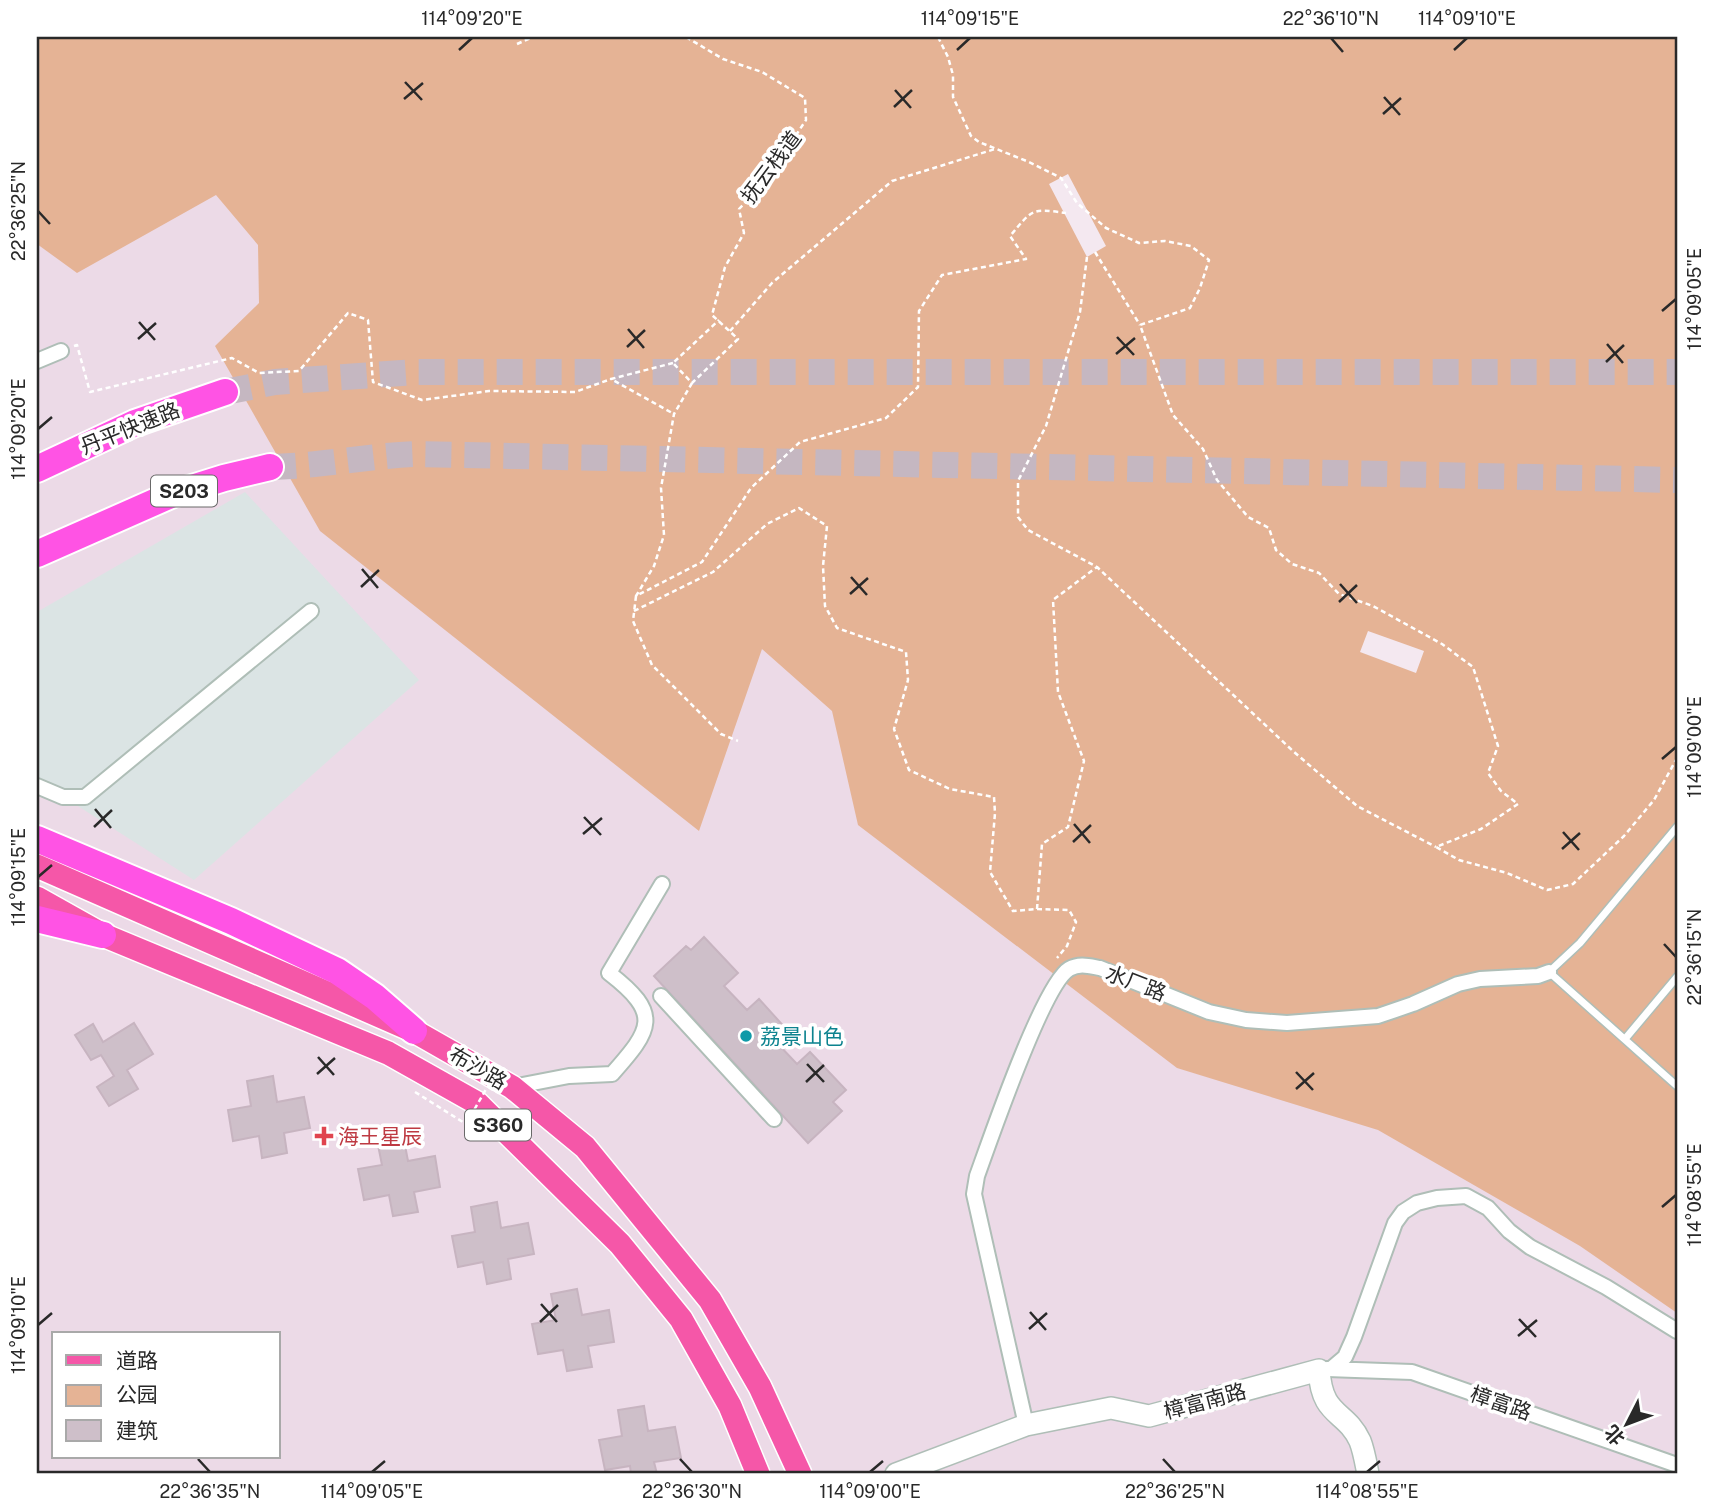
<svg xmlns="http://www.w3.org/2000/svg" width="1714" height="1511" viewBox="0 0 1714 1511" font-family="'Public Sans','Noto Sans SC',sans-serif">
<style>
.industrial{fill:#dbe4e4}
.green{fill:#e5b395}
.plaza{fill:#f4e8f0}
.building{fill:#cebfc9;stroke:#c7b4c0;stroke-width:2}
.lines{fill:none;stroke-linecap:round;stroke-linejoin:round}
.highway-tunnel{stroke:#c5b7c1;stroke-width:26;stroke-dasharray:26 13;stroke-linecap:butt}
.lane-casing{stroke:#afbeb7;stroke-width:10}
.street-casing{stroke:#afbeb7;stroke-width:18}
.secondary-casing{stroke:#afbeb7;stroke-width:24}
.primary-casing{stroke:#fff;stroke-width:26}
.highway-casing{stroke:#fff;stroke-width:30}
.path{stroke:#fff;stroke-width:2.5;stroke-dasharray:5 3.5;stroke-linecap:butt}
.lane{stroke:#fff;stroke-width:7}
.street{stroke:#fff;stroke-width:14}
.secondary{stroke:#fff;stroke-width:21}
.primary{stroke:#f557a8;stroke-width:23}
.highway{stroke:#ff53e4;stroke-width:26}
.path-bridge{stroke:#fff;stroke-width:2.5;stroke-dasharray:5 3.5;stroke-linecap:butt}
.ticks{fill:none;stroke:#292929;stroke-width:2.5}
.culture-dot{fill:#0f9aa8;stroke:#fff;stroke-width:2.5}
.health-dot{fill:#e0444e;stroke:#fff;stroke-width:2.5}
.labels{text-anchor:middle;dominant-baseline:central;stroke-width:7;stroke-linejoin:round;paint-order:stroke}
.shield{fill:#fff;stroke:#696969;stroke-width:2}
.shield-label{font-size:19px;font-weight:bold;fill:#292929}
.street-label{font-size:21px;fill:#292929;stroke:#fff}
.culture-label{font-size:21px;fill:#0d838f;stroke:#fff;text-anchor:start}
.health-label{font-size:21px;fill:#be3a42;stroke:#fff;text-anchor:start}
.neatline{fill:none;stroke:#292929;stroke-width:2.5}
.ticks-label{font-size:18px;text-anchor:middle;fill:#292929}
</style>
<rect width="100%" height="100%" fill="#ecdae7"/>
<path class="industrial" d="M245,492L419,680L194,880L37,780V612Z"/>
<path class="green" d="M37,37H1677V1313L1580,1246L1378,1130L1177,1068L858,825L832,711L762,649L699,831L320,531L215,346L259,303L258,245L216,195L77,273L37,244Z"/>
<path class="plaza" d="M1068,174L1106,246L1087,257L1049,184Z
M1368,631L1424,651L1416,673L1360,652Z"/>
<path class="building" d="M704,937L738,973L724,986L747,1010L759,999L788,1031L776,1042L797,1064L810,1052L846,1090L833,1102L842,1111L808,1143L654,976L686,946L691,950Z
M134,1023L153,1054L127,1070L138,1089L109,1106L97,1087L114,1076L101,1055L91,1060L75,1035L93,1024L103,1042Z
M273,1076L277,1102L304,1097L310,1128L284,1133L287,1153L262,1158L259,1136L233,1141L228,1110L251,1106L247,1081Z
M403,1135L408,1161L435,1156L440,1187L414,1192L418,1212L393,1216L389,1195L364,1200L358,1169L382,1165L377,1140Z
M497,1202L501,1228L528,1223L534,1254L508,1259L511,1279L487,1284L483,1262L458,1267L452,1236L475,1232L471,1207Z
M577,1289L582,1315L609,1310L614,1342L588,1346L592,1367L567,1371L563,1350L538,1354L532,1324L556,1320L551,1294Z
M644,1406L648,1431L675,1427L681,1458L654,1462L657,1474H631L630,1466L605,1470L599,1440L622,1436L618,1410Z"/>
<g class="lines">
<path class="highway-tunnel" d="M225,392L275,382L415,372H1677
M270,467C319,466 367,456 415,454L1677,480"/>
<g class="lane-casing">
<path id="lane" d="M1677,827L1580,943L1549,972L1677,1086
M1625,1039L1677,977"/>
</g>
<g class="street-casing">
<path id="street" d="M37,361L61,351
M37,786L63,797H85L311,611
M661,996L774,1119
M512,1087L569,1076L612,1074C652,1029 662,1014 609,973L662,884
M1332,1368L1345,1357L1354,1337L1395,1223L1403,1212L1417,1203L1437,1198L1466,1196L1488,1208L1509,1231L1530,1247L1606,1287L1677,1331
M1327,1369L1412,1372L1677,1465
M1026,1425L974,1194L977,1176C990,1140 1043,985 1069,969C1079,963 1089,966 1100,968L1209,1012L1246,1020L1287,1023L1378,1016L1413,1004L1458,984L1480,979L1538,976L1549,972"/>
</g>
<g class="secondary-casing">
<path id="secondary" d="M896,1474L1026,1425L1111,1408L1149,1416L1319,1370C1322,1418 1345,1409 1360,1441C1364,1451 1366,1464 1368,1474"/>
</g>
<g class="primary-casing">
<path id="primary" d="M37,866L414,1031L512,1087L585,1147L710,1300L760,1387L800,1474
M37,898L103,935L388,1053L477,1103L620,1244L681,1319L730,1406L758,1474"/>
</g>
<g class="highway-casing">
<path id="highway" d="M37,469L135,423L225,392
M37,554L173,494L224,478L270,467
M37,839L231,921L337,971L375,997L414,1031
M37,919L103,935"/>
</g>
<path class="path" d="M686,37L723,59L762,72L805,98L806,120L765,182L739,209L744,233L725,267L712,315L738,339L692,383L673,363L719,320
M938,37L948,57L953,75V97L971,136L979,142L1029,162L1061,178L1077,203L1106,228L1139,243L1165,241L1191,246L1209,260L1200,288L1190,308L1140,325L1173,415L1203,449L1217,480L1248,517L1269,528L1276,550L1292,564L1319,573L1339,594L1373,606L1442,644L1473,667L1498,746L1488,773L1501,791L1518,804L1481,829L1436,847L1459,860L1507,873L1547,890L1573,884L1624,836L1654,800L1677,758
M517,44L533,37
M1095,252L1140,325
M1087,257L1080,312L1046,426L1018,481V517L1028,530L1097,567L1294,752L1357,806L1436,847
M730,331L772,283L892,181L995,149
M74,346L77,345L90,392L232,358L259,373L299,371L348,313L368,320L373,382L422,400L489,391L575,392L611,379
M673,363L611,379L674,414
M692,383L674,414L671,431L661,488L664,535L654,566L636,596L702,562L751,488L800,442L886,418L918,387L919,311L942,275L1026,259L1010,236C1033,209 1031,208 1066,213
M636,596L633,621L652,665L721,734L738,741
M634,611L713,572L767,524L799,508L827,526L823,566L825,606L837,628L906,652L908,680L894,729L909,770L950,789L994,797L995,813L990,872L1013,911L1037,909L1042,844L1068,827L1084,761L1058,692L1053,600L1097,567
M1037,909L1069,910L1076,922L1067,946L1057,958
M415,1092L466,1124"/>
<use href="#lane" class="lane"/>
<use href="#street" class="street"/>
<use href="#secondary" class="secondary"/>
<use href="#primary" class="primary"/>
<use href="#highway" class="highway"/>
<path class="path-bridge" d="M466,1124L500,1065"/>
</g>
<path class="ticks" d="M1331,38L1343,52M459,50L472,38M957,50L970,38M1454,50L1467,38M405,82L422,100M895,90L911,108M1384,97L1400,115M404,99L423,83M894,107L912,90M1383,114L1401,98M38,211L50,224M1662,311L1676,299M139,322L155,340M628,329L644,348M1117,337L1134,355M138,339L156,323M1607,344L1623,363M627,347L645,330M1116,354L1135,338M1606,362L1624,345M38,429L52,417M362,569L378,588M851,577L867,595M1340,584L1357,603M361,587L379,570M850,594L868,578M1339,602L1357,585M1662,759L1676,747M95,809L111,828M584,817L601,835M1074,824L1090,843M94,827L112,810M1563,832L1579,850M583,834L602,818M1073,842L1091,825M1562,849L1580,833M38,877L52,865M1664,944L1676,957M318,1057L334,1075M807,1064L824,1082M1296,1072L1313,1090M317,1074L335,1058M806,1082L824,1065M1296,1089L1314,1073M1662,1207L1676,1195M541,1304L557,1322M1030,1312L1046,1330M1519,1319L1536,1337M540,1322L558,1305M38,1325L52,1313M1029,1329L1047,1313M1518,1336L1537,1320M198,1459L210,1472M680,1459L692,1472M1163,1459L1175,1472M372,1472L385,1461M870,1472L883,1461M1367,1472L1380,1461"/>
<circle class="culture-dot" cx="746" cy="1036" r="7"/>
<path class="health-dot" d="M320.5 1125.5h7v7h7v7h-7v7h-7v-7h-7v-7h7z"/>
<g class="labels">
<g class="shield">
<rect x="151" y="475.5" width="66" height="31" rx="5"/>
<rect x="465" y="1109.5" width="66" height="31" rx="5"/>
</g>
<g class="shield-label">
<text x="184" y="491">S203</text>
<text x="498" y="1125">S360</text>
</g>
<g class="street-label">
<text transform="translate(771 167) rotate(-53)">抚云栈道</text>
<text transform="translate(130 428) rotate(-22)">丹平快速路</text>
<text transform="translate(1136 983) rotate(21)">水厂路</text>
<text transform="translate(478 1068) rotate(30)">布沙路</text>
<text transform="translate(1205 1401) rotate(-15)">樟富南路</text>
<text transform="translate(1501 1403) rotate(19)">樟富路</text>
</g>
<g class="culture-label">
<text x="760" y="1036">荔景山色</text>
</g>
<g class="health-label">
<text x="338" y="1136">海王星辰</text>
</g>
</g>
<rect width="1714" height="1511" fill="none" stroke="#ffffff" stroke-width="77"/>
<rect x="52" y="1332" width="228" height="126" fill="#ffffff" stroke="#a9a9a9" stroke-width="2"/>
<rect x="66" y="1355" width="35" height="10" fill="#f557a8" stroke="#a9a9a9" stroke-width="2"/>
<text x="116" y="1368" font-size="21" fill="#292929">道路</text>
<rect x="66" y="1385" width="35" height="21" fill="#e5b395" stroke="#a9a9a9" stroke-width="2"/>
<text x="116" y="1402" font-size="21" fill="#292929">公园</text>
<rect x="66" y="1420" width="35" height="21" fill="#cebfc9" stroke="#a9a9a9" stroke-width="2"/>
<text x="116" y="1438" font-size="21" fill="#292929">建筑</text>
<g transform="translate(1627 1424) rotate(228)" stroke="#ffffff" stroke-width="5" paint-order="stroke">
<path d="M0-5L12 26L0 18L-12 26Z" fill="#292929"/>
<text y="-10" font-size="19" font-weight="bold" text-anchor="middle" fill="#292929">北</text>
</g>
<rect x="38" y="38" width="1638" height="1434" class="neatline"/>
<g class="ticks-label">
<text x="472" y="25">114°09'20"E</text>
<text x="970" y="25">114°09'15"E</text>
<text x="1331" y="25">22°36'10"N</text>
<text x="1467" y="25">114°09'10"E</text>
<text transform="translate(19 211) rotate(-90)" y="6">22°36'25"N</text>
<text transform="translate(1695 299) rotate(-90)" y="6">114°09'05"E</text>
<text transform="translate(19 429) rotate(-90)" y="6">114°09'20"E</text>
<text transform="translate(1695 747) rotate(-90)" y="6">114°09'00"E</text>
<text transform="translate(19 877) rotate(-90)" y="6">114°09'15"E</text>
<text transform="translate(1695 957) rotate(-90)" y="6">22°36'15"N</text>
<text transform="translate(1695 1195) rotate(-90)" y="6">114°08'55"E</text>
<text transform="translate(19 1325) rotate(-90)" y="6">114°09'10"E</text>
<text x="210" y="1498">22°36'35"N</text>
<text x="372" y="1498">114°09'05"E</text>
<text x="692" y="1498">22°36'30"N</text>
<text x="870" y="1498">114°09'00"E</text>
<text x="1175" y="1498">22°36'25"N</text>
<text x="1367" y="1498">114°08'55"E</text>
</g>
</svg>
